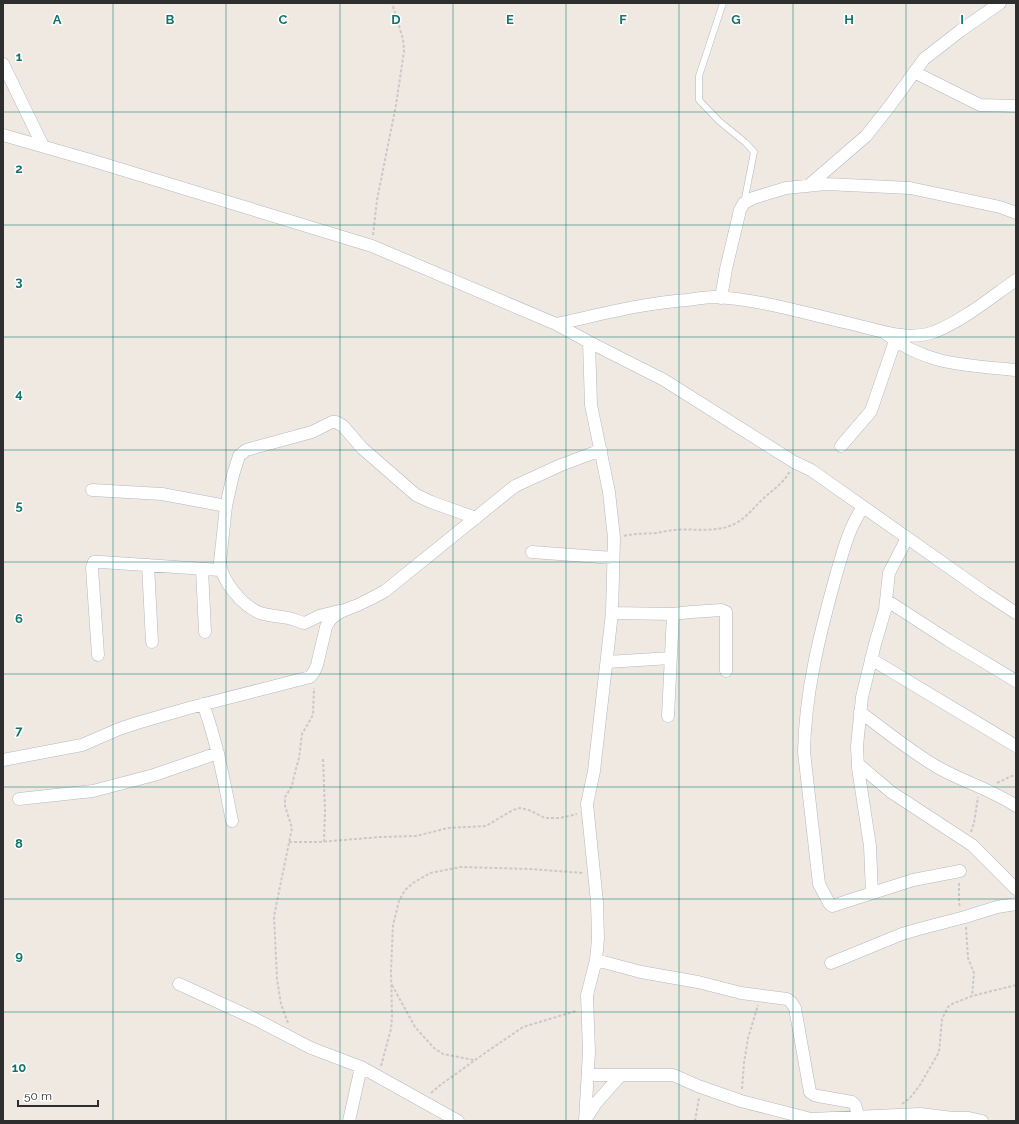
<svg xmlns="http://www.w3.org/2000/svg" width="1019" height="1124" viewBox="0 0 1019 1124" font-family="Raleway,sans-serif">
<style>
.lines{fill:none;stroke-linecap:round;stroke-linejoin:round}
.service-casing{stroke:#b4b7c1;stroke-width:7}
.minor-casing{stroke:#b4b7c1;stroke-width:13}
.path{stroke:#c9c9c9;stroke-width:2;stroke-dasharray:3 2;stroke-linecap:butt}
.service{stroke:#fff;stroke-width:6}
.minor{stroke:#fff;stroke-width:12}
.grid{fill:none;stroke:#0f766e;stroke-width:1;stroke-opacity:0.55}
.grid-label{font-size:13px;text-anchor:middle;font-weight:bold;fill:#0f766e;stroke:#fff;stroke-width:3;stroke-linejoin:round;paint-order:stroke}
</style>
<rect width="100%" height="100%" fill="#efe9e1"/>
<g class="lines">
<g class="service-casing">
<path id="service" d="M723,3L699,76V100L719,121L746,143L754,152L744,203"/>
</g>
<g class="minor-casing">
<path id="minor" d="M3,64L43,146
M914,72L980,105L1016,106
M3,135L97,162L372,246L556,324L589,342L664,380L794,462L811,470L984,592L1016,613
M808,186L866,136L889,107L924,59L960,31L1000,3
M721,298L726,269L740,210L744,203L753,198L786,188L826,184L910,188L1000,207L1016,213
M556,324C599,315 643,303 687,300C696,299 705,297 714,297C759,299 804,313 848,323C876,329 906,342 934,332C964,320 990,298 1016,280
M885,333C927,366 966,365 1016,370
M841,446L871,411L895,341
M92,490L162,494L226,506
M863,507C849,527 843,552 836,575C820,633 805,692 804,752L819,884L829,903L832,906L913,880L960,871
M532,552L613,558
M148,565L152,642
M202,569L205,632
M886,600L948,640L1016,681
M339,611L319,616L305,623C299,622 294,619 288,618C279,616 269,616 260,613C243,606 221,581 220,562L226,506L233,475L239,456L246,450L312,432L332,422H336L343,426L362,448L416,495L431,502L476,518
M612,613L673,614L691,612L722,610L726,612V671
M98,655L92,568L94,562H101L220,570
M871,659L1016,746
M607,662L671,658
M203,704C217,742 224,781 232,821
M860,712C886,731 911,752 939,768C964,782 992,790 1016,806
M668,716L673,614
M3,760L82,745L119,729L137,723L189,708L310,677L314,672L317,665L326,627C333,611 348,610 362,603C370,599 378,595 385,591L515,486L561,465L601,450
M858,764L891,792L972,845L1016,889
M19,799L93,791L154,775L218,753
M872,893L870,846L858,768L857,746L862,697L875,644L885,610L889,573L907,538
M596,960L641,972L698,982L741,993L787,999L791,1002L795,1008L810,1092L814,1095L818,1096L852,1102L855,1105L859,1118
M831,963L902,934L919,929L965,917L997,907L1016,904
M179,984L255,1019L311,1048L361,1067L458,1121
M588,1075H673L698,1086L741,1101L811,1119L920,1114L953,1118H969L982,1121
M587,1117L596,1103L621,1075
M349,1121L361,1067
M585,1121L589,1052L587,995L596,960L598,939L597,902L587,804L594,771L612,613L614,538L609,492L591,405L589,342"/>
</g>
<path class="path" d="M373,235L377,200L396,105L404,51L403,39L392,3
M624,536C635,533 646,534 657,533C663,532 669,530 675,530C697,528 718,534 738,522C748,516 754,507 763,499C773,489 783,484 790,471
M323,759L325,810L324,842
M997,783L1016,774
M971,832L974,823L978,797
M289,842H319L380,837L416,836L448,828L486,826L513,810L520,808L529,810L545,818H560L577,814
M959,883V902L960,908
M966,927L968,958L974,973L972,996
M392,985L415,1027L434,1048L443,1054L474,1060
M288,1023L281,1004L277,979L274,916L292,828L285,806V797L292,786L294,776L299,758L302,734L313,715L314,688
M381,1066L391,1029L392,1017L391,970L393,925L399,901L405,890L413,883L430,873L461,867L530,869L583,873
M742,1089L744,1063L748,1038L758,1005
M431,1093L439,1086L485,1053L523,1027L576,1011
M902,1104L910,1098L920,1085L939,1052L942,1019L948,1007L952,1004L972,996L1016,985
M695,1121L699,1098"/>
<use href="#service" class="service"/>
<use href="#minor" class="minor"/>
</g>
<path class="grid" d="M113,3V1121M226,3V1121M340,3V1121M453,3V1121M566,3V1121M679,3V1121M793,3V1121M906,3V1121M3,112H1016M3,225H1016M3,337H1016M3,450H1016M3,562H1016M3,674H1016M3,787H1016M3,899H1016M3,1012H1016"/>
<g class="grid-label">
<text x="57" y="24">A</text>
<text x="170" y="24">B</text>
<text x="283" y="24">C</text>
<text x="396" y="24">D</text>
<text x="510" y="24">E</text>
<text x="623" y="24">F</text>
<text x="736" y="24">G</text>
<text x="849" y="24">H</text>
<text x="962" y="24">I</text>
<text x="19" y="61">1</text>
<text x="19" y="173">2</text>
<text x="19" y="286">3</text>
<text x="19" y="398">4</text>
<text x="19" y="510">5</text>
<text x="19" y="623">6</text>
<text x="19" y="735">7</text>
<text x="19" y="848">8</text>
<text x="19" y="960">9</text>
<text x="19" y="1072">10</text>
</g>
<rect width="1019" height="1124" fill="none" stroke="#2e2e2e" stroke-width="8"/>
<path d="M18 1100v6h80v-6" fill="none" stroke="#2e2e2e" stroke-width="2"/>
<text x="24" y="1100" font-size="12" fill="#2e2e2e" stroke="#ffffff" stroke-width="3" paint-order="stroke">50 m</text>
</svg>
